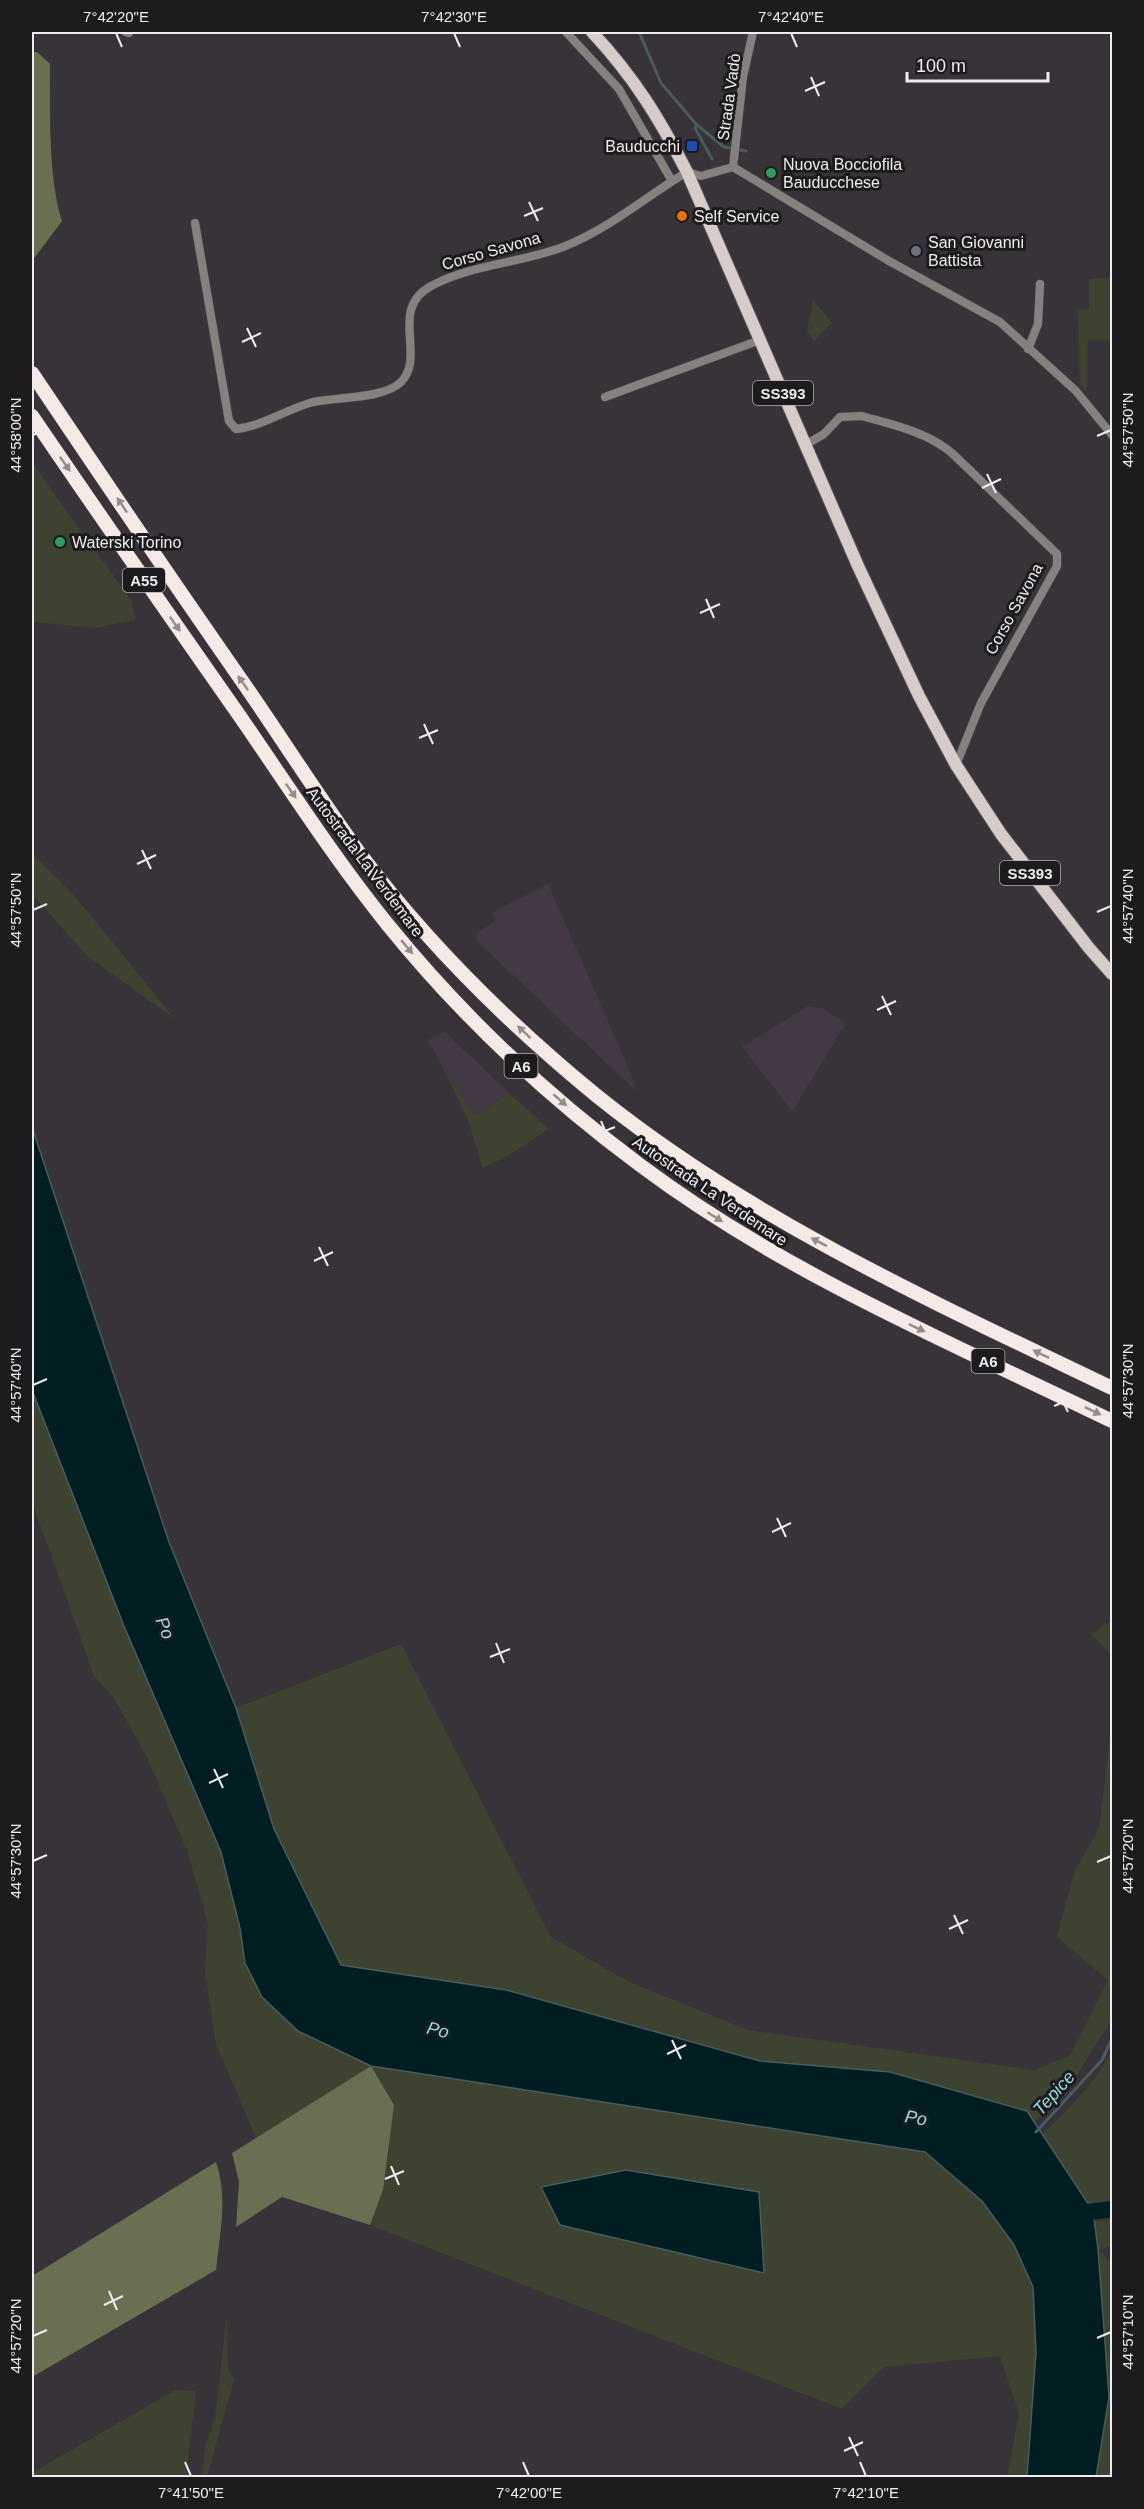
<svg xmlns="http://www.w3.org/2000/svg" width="1144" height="2509" viewBox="0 0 1144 2509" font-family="Arial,sans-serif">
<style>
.built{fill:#423945}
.green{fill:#3e4230;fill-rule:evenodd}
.forest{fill:#697051}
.water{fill:#001e21;stroke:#485c5f;stroke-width:1.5}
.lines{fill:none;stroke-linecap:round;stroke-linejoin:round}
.stream{stroke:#485c5f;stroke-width:3}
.river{stroke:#001e21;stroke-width:16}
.street-casing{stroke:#555156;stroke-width:9}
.primary-casing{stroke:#555156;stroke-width:14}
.highway-casing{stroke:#555156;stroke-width:15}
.street{stroke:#85817f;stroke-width:8}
.primary{stroke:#d6ccc9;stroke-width:12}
.highway{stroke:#f6eae6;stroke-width:14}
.oneway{fill:#958d8c}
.ticks{fill:none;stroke:#efecf0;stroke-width:2}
.transit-dot{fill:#1a4fb4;stroke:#1e1b1e;stroke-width:2}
.leisure-dot{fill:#2e9e5b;stroke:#1e1b1e;stroke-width:2}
.food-dot{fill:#e8710a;stroke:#1e1b1e;stroke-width:2}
.worship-dot{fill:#6b7280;stroke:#1e1b1e;stroke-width:2}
.labels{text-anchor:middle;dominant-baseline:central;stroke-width:6;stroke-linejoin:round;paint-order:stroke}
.shield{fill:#1e1b1e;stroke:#b0adb1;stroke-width:1.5}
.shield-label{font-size:15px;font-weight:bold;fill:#efecf0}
.street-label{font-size:16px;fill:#efecf0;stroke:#1e1b1e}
.poi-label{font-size:16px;fill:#efecf0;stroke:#1e1b1e;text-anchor:start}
.water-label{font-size:18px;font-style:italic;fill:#90dde4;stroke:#1e1b1e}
.neatline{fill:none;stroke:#efecf0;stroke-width:2}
.ticks-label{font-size:15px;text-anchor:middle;fill:#efecf0}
</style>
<rect width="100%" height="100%" fill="#383339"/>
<path class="built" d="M548,884L632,1076L636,1091L477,941L476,934L495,921L493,912Z
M808,1006L823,1008L846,1024L792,1111L742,1047Z
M445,1032L509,1093L476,1115L444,1070L428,1040Z"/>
<path class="green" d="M1112,277V340L1088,341L1087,387L1085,390L1080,385L1078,310L1089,309V279Z
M813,300L832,323L814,341L807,332Z
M32,463L132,601L135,620L96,628L32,622Z
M32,853L79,901L175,1019L87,956L32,894Z
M444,1070L476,1115L509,1093L549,1129L509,1155L483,1168L467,1118Z
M32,1390L124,1626L221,1852L240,1928L245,1963L371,2066L925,2152L982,2201L1014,2245L1033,2287L1036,2352L1027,2477H1007L1019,2413L1000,2356L884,2367L842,2409L370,2225L383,2190L371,2067L256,2138L216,2044L205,1971L208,1925L188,1853L147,1757L114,1698L94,1676L32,1501ZM626,2170L759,2192L764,2273L560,2225L541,2187Z
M1112,1620V1656L1091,1634Z
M401,1644L551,1937L629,1982L748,2030L1035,2070L1070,2055L1108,1980L1057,1937L1075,1870L1099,1829L1112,1722V2019L1068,2090L1034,2122L1027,2111L890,2072L760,2061L506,1990L341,1965L274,1829L236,1708Z
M1112,2050L1110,2110L1112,2111V2201L1090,2206L1042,2135C1068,2108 1096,2083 1112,2050Z
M1112,2220V2246L1099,2250L1112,2263V2477H1096L1109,2397L1095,2221Z
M227,2315L228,2368L234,2380L207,2477H201L206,2444L215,2418Z
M175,2390L196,2391L186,2477H32V2473Z"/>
<path class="forest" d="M32,52H37L50,64C50,109 48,178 62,221L32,261Z
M371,2066L394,2105L383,2190L370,2225L282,2197L236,2227L239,2182L232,2153Z
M216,2162C228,2197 220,2233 216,2270L32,2377V2276Z"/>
<path class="water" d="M32,1127L169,1542L236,1708L274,1829L341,1965L506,1990L760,2061L890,2072L1027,2111L1093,2211L1098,2249L1109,2397L1096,2477H1027L1036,2352L1033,2287L1014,2245L982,2201L925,2152L371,2066L298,2031L262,1997L245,1963L240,1928L221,1852L124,1626L32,1390Z
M626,2170L759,2192L764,2273L560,2225L541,2187Z"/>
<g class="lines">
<path class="stream" d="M639,32L661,83L697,125L724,147L746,151
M697,125L695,128L712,159
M1036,2132L1102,2060L1112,2039"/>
<path class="river" d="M1072,2214L1112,2209"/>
<g class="street-casing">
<path id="street" d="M126,32L129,33
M566,32L619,89L672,181
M733,167L743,77L753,32
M195,223L229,421L236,429C263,426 287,409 313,402C336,397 384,399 401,382C427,356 387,308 433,285C473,264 521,263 563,247C609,229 645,197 687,172L701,176L733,167L889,261L1000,322L1076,391L1112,435
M1028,349L1038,324L1040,284
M605,397L760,340
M805,445L824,434L840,417L862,416C893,425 928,432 953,454L1057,554V566L981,703L956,765"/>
</g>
<g class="primary-casing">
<path id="primary" d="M592,32C634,77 659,118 687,172L858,566L919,696L956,765L1001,834L1089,948L1112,974"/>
</g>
<g class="highway-casing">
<path id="highway" d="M32,373C101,476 171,579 242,681C281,737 318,796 358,851C426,942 509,1024 597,1096C751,1220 935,1303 1112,1388
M32,416C100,516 169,615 239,715C288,786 334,858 388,925C461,1015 547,1096 640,1165C784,1273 951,1343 1112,1421"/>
</g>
<use href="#street" class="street"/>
<use href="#primary" class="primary"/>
<use href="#highway" class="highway"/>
</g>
<defs><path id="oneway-solid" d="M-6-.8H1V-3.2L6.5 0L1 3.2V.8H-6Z" transform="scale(1.5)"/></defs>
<g class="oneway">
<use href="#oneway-solid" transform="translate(65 464) rotate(55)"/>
<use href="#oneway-solid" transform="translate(122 505) rotate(-124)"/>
<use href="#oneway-solid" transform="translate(175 624) rotate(55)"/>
<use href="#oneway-solid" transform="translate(243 683) rotate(-125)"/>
<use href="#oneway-solid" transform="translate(291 791) rotate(55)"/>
<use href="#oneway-solid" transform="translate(407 947) rotate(50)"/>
<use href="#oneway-solid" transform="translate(524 1032) rotate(-137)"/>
<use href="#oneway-solid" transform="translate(560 1100) rotate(41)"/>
<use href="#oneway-solid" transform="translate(715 1217) rotate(32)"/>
<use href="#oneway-solid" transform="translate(819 1242) rotate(-153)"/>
<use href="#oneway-solid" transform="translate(917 1328) rotate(25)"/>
<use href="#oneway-solid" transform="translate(1041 1354) rotate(-154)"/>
<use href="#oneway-solid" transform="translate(1093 1411) rotate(26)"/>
</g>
<path class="ticks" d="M116,33L122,47M454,33L460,47M791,33L797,47M811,77L819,96M805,91L825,82M529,202L538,221M524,216L543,208M247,328L256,347M242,342L261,333M33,435L47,429M1097,436L1111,430M987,474L996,493M982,488L1001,479M706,599L714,618M700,613L720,604M424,724L433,744M419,738L438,730M142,850L151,869M137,864L156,855M33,910L47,904M1097,912L1111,906M882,996L891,1015M877,1010L896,1001M601,1121L609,1140M595,1135L615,1127M319,1247L328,1266M314,1261L333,1252M33,1385L47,1379M1097,1387L1111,1381M1059,1393L1068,1412M1054,1406L1073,1398M777,1518L786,1537M772,1532L791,1523M496,1643L504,1663M490,1657L510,1649M214,1769L223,1788M209,1783L228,1774M33,1861L47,1855M1097,1862L1111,1856M954,1915L963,1934M949,1929L968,1920M672,2040L681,2059M667,2054L686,2045M391,2166L399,2185M385,2179L404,2171M109,2291L117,2310M104,2305L123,2296M33,2336L47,2330M1097,2338L1111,2332M849,2437L858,2456M844,2451L863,2442M185,2462L191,2476M523,2462L529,2476M860,2462L866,2476"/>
<rect class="transit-dot" x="686" y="140" width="12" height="12" rx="3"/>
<g class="leisure-dot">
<circle cx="771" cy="173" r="6"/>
<circle cx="60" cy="542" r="6"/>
</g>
<circle class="food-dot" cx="682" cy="216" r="6"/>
<circle class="worship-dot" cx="916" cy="251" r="6"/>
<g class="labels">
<g class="shield">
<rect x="753" y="381" width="60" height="24" rx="4.5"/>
<rect x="123" y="568" width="42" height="24" rx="4.5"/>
<rect x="1000" y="861" width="60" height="24" rx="4.5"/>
<rect x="504.5" y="1054" width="33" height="24" rx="4.5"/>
<rect x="971.5" y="1349" width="33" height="24" rx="4.5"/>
</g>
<g class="shield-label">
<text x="783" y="393">SS393</text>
<text x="144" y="580">A55</text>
<text x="1030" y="873">SS393</text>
<text x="521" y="1066">A6</text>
<text x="988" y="1361">A6</text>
</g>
<g class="street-label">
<text transform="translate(729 97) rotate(-82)">Strada Vadò</text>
<text transform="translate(491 251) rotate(-16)">Corso Savona</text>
<text transform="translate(1014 609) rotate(-61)">Corso Savona</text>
<text transform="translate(365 862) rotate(53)">Autostrada La Verdemare</text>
<text transform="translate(710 1191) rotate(34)">Autostrada La Verdemare</text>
</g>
<g class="poi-label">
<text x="680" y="146" text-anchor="end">Bauducchi</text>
<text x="783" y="164">Nuova Bocciofila<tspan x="783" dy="18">Bauducchese</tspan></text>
<text x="694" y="216">Self Service</text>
<text x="928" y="242">San Giovanni<tspan x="928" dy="18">Battista</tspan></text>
<text x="72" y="542">Waterski Torino</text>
</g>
<g class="water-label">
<text transform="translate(165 1628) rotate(68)">Po</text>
<text transform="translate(438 2030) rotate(14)">Po</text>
<text transform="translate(1054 2093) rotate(-48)">Tepice</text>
<text transform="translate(916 2118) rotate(10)">Po</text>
</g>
</g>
<rect width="1144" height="2509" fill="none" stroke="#1e1b1e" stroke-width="66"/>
<path d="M907 72v9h141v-9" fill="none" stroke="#efecf0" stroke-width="3"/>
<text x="916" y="72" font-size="18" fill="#efecf0" stroke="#1e1b1e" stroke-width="4.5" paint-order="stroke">100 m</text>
<rect x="33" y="33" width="1078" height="2443" class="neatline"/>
<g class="ticks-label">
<text x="116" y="22">7°42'20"E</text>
<text x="454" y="22">7°42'30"E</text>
<text x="791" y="22">7°42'40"E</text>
<text transform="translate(1128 430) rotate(-90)" y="5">44°57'50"N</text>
<text transform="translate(16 435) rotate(-90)" y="5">44°58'00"N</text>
<text transform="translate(1128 906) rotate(-90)" y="5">44°57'40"N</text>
<text transform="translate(16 910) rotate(-90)" y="5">44°57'50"N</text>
<text transform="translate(1128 1381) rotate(-90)" y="5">44°57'30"N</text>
<text transform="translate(16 1385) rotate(-90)" y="5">44°57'40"N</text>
<text transform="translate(1128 1856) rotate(-90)" y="5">44°57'20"N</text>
<text transform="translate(16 1861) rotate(-90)" y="5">44°57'30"N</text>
<text transform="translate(1128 2332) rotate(-90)" y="5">44°57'10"N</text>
<text transform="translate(16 2336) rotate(-90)" y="5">44°57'20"N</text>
<text x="191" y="2498">7°41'50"E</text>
<text x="529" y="2498">7°42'00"E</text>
<text x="866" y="2498">7°42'10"E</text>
</g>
</svg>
